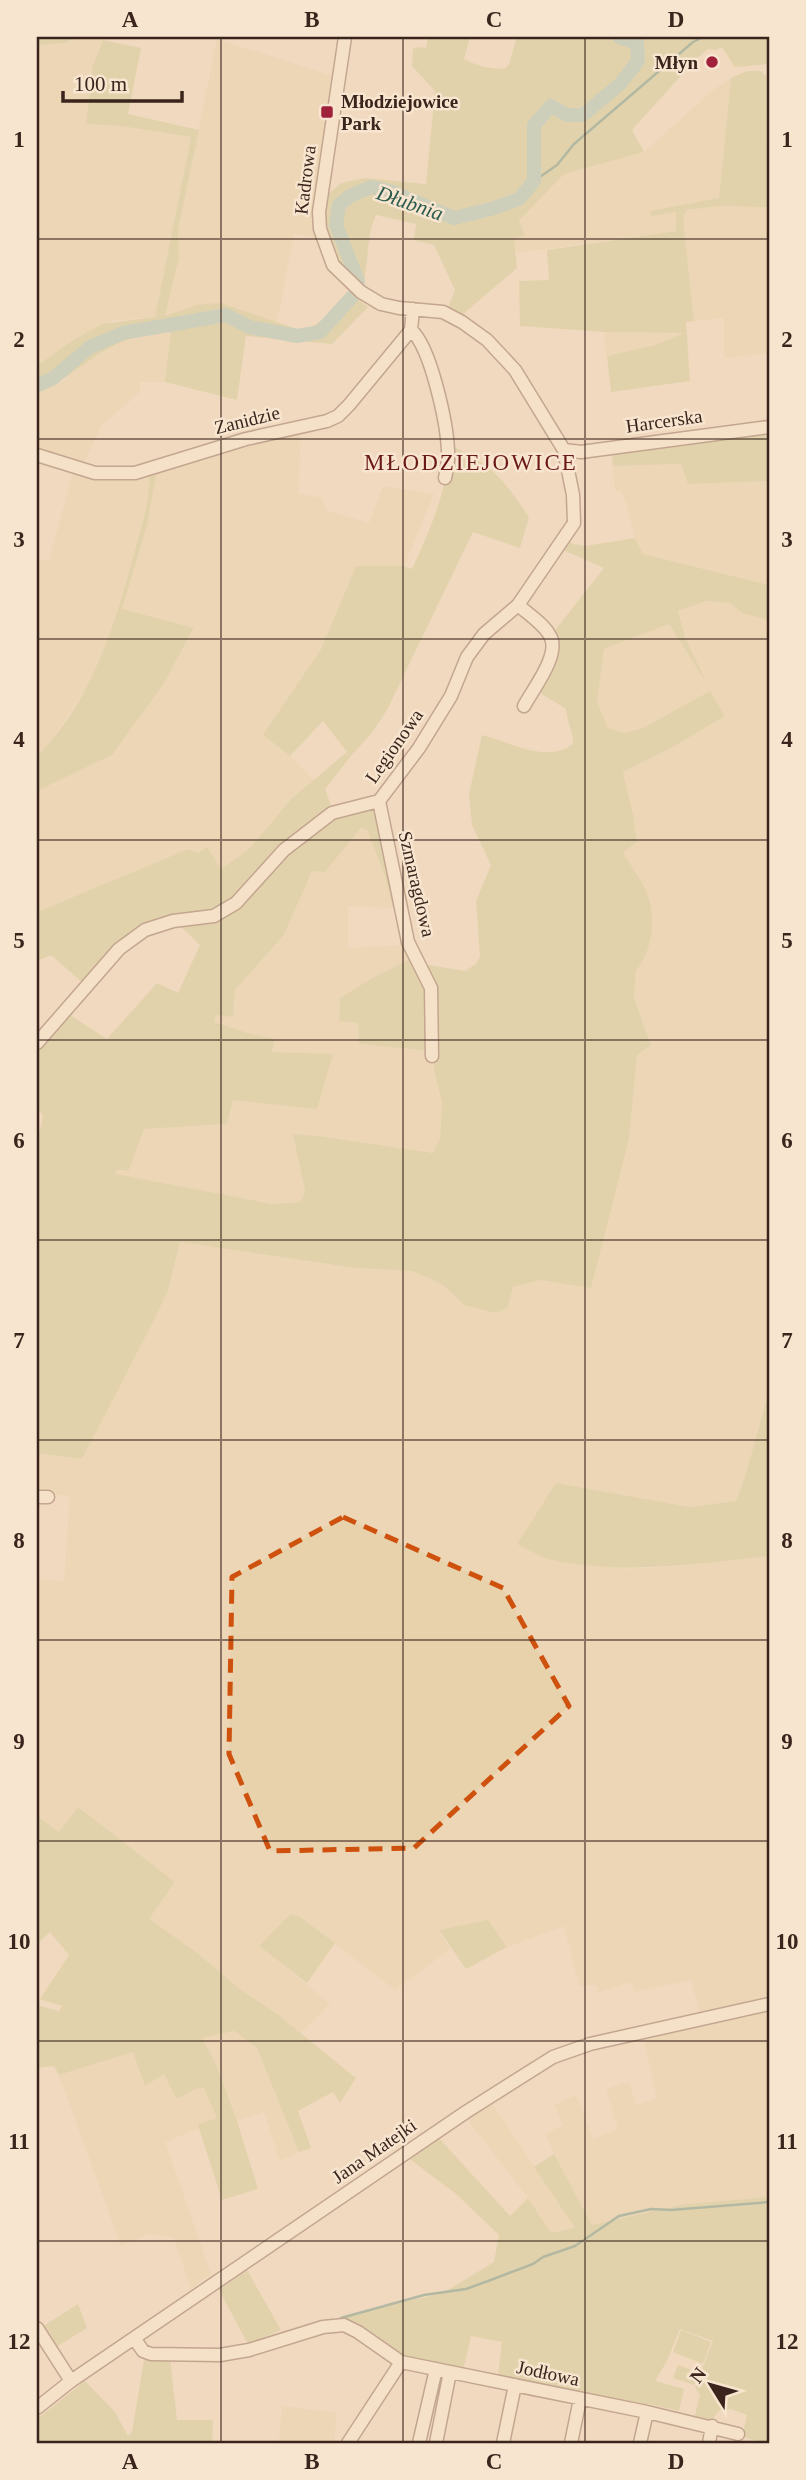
<svg xmlns="http://www.w3.org/2000/svg" width="806" height="2480" viewBox="0 0 806 2480" font-family="'Times New Roman',serif">
<style>
.farmland{fill:#e8d2ac}
.green{fill:#d0cb92}
.lines{fill:none;stroke-linecap:round;stroke-linejoin:round}
.stream{stroke:#699180;stroke-width:2.5}
.river{stroke:#a3c3b3;stroke-width:14}
.minor-casing{stroke:#8c6856;stroke-width:15}
.minor{stroke:#fbe8d3;stroke-width:12}
.marked{fill:none;stroke:#ce510e;stroke-width:5;stroke-dasharray:14 9;stroke-linejoin:round}
.grid{fill:none;stroke:#3a241c;stroke-width:2;stroke-opacity:0.55}
.poi-dot{fill:#9f213a;stroke:#f8e5cf;stroke-width:2.5}
.labels{text-anchor:middle;dominant-baseline:central;stroke-width:5;stroke-linejoin:round;paint-order:stroke}
.poi-label{font-size:19px;font-weight:bold;fill:#3a241c;stroke:#f8e5cf;text-anchor:end}
.street-label{font-size:19px;fill:#3a241c;stroke:#f8e5cf}
.water-label{font-size:21px;font-style:italic;fill:#2a5b4e;stroke:#f8e5cf}
.quarter-label{font-size:23px;letter-spacing:2px;fill:#6a1918;stroke:#f8e5cf}
.neatline{fill:none;stroke:#3a241c;stroke-width:2.5}
.grid-label{font-size:23px;text-anchor:middle;font-weight:bold;fill:#3a241c}
</style>
<rect width="100%" height="100%" fill="#f1d9bf"/>
<path class="farmland" d="M70,37H104L93,65L87,124L121,126L191,137L155,317L111,321L37,366V45L68,43Z
M217,39L333,76L329,105H326L324,115L328,116L314,206L315,237L294,234L277,323L221,303L165,316L179,258L178,230Z
M731,78L719,198L651,216L676,211V231L516,253L514,237L525,236L519,222L564,174L644,152L712,91Z
M720,206L767,207L768,353L724,358V318L694,321L683,218L687,210Z
M172,331L165,382H140V392L102,425L83,465L37,448V394L64,380L87,362L120,342Z
M604,332L687,333L655,345L607,356Z
M301,431L298,493L322,498L327,511L369,523L383,486L434,494L404,566H356L321,649L264,735L290,756L314,780L291,799L250,848L220,869L207,848L198,853L188,849L37,912V791L112,755L163,685L194,629L100,662L91,681L51,741L37,756V558L49,561L73,472L123,479L156,474Z
M681,464L688,484L769,481V585L643,554L635,538L626,503L621,491H615L613,466Z
M707,601L730,603L742,613L769,620V1391L745,1477L736,1501L689,1507L634,1499L625,1569L668,1567L769,1556V1998L700,2014L691,1980L635,1992L631,1982L597,1993V1985L579,1986L564,1926L507,1947L488,1920L439,1931L450,1949L395,1990L300,1916L290,1914L260,1946L330,2004L301,2033L241,1990L196,1952L148,1919L175,1883L78,1807L59,1832L37,1816V1579L64,1581L70,1496L37,1493V1453L82,1459L167,1290L180,1242L355,1268L413,1271L443,1285L464,1305L508,1307L513,1287L541,1280H549L619,1172L629,1139L637,1055L651,1044L634,998L636,970L650,900L623,853L637,842L633,814L623,772L672,748L710,691L643,728L624,733L608,728L597,702L604,649L669,624L703,677L685,637L678,611Z
M361,828L367,830L385,876L393,908L348,906V948L405,945L412,958L372,978L340,998L339,1021L358,1022L359,1044L430,1051L428,1063H435L442,1102L440,1138L433,1153L319,1136L294,1135L305,1191L300,1202L273,1204L115,1175L116,1170L129,1169L144,1129L227,1124L232,1100L272,1052L275,1039L251,1034L214,1022L216,1015L235,1005V990L284,935L312,871L325,872Z
M769,2010V2197L685,2204L592,2225L554,2154L546,2134L563,2125L554,2105L576,2095L593,2139L618,2129L606,2089L629,2082L636,2105L657,2099L644,2040Z
M234,2031L257,2048L299,2152L280,2161L264,2112L237,2121L216,2064L201,2038Z
M134,2052L164,2074L195,2089L204,2088L217,2119L199,2124V2128L165,2142L211,2274L191,2289L174,2238L149,2234L121,2246L59,2075Z
M491,2102L575,2228L551,2234L528,2198L467,2119Z
M282,2406L337,2413L334,2443H279Z"/>
<path class="green" d="M37,37H70L68,43L37,45Z
M428,37H470L464,59C478,66 491,70 506,68L509,64L517,37H769V64L735,67L722,47L716,50L708,49L697,58L632,130L644,152L564,174L519,221L525,236L514,238L517,268L461,316L448,307L455,290L434,245L414,240L416,224L376,215C365,239 370,262 362,286C342,274 328,247 324,224C323,215 326,204 327,195L341,183L365,178L426,184L435,91L412,66L413,49L418,47L426,48Z
M103,40L141,48L128,114L199,130L178,230L179,258L165,316L201,304L221,303L303,331C324,322 334,310 348,292L368,307L332,344L246,336L237,400L165,382L171,331C154,334 133,336 117,344C88,358 66,381 37,394V366L70,342L102,324L155,317L191,137L121,126L86,124L93,65Z
M747,71H761L766,76L767,207L720,206L687,210L683,218L694,321L686,322L690,381L611,392L607,356L655,345L684,333L604,332L520,326L519,281L549,280L547,250L676,231V212L651,216L650,211L719,198L731,78Z
M769,433V481L688,484L681,464L613,466L612,454Z
M450,445C493,465 503,479 529,517L520,548L473,532L387,710L371,734L351,756L325,789L332,808L293,835L238,894L212,912L170,916L84,984L51,955L37,961V912L188,849L198,853L207,847L221,869L250,848L291,799L347,752L323,721L290,756L263,735L321,649L356,566H403L412,569C431,528 447,491 450,445Z
M156,474L147,525L122,609L194,628L163,685L112,755L37,791V756C92,701 114,627 134,554C140,530 151,500 149,475Z
M635,538L643,554L769,585V620L742,613L730,603L707,601L678,611L685,637L707,684L669,624L604,649L597,702L608,728L624,733L643,728L710,691L725,716L671,748L623,772L633,814L637,842L623,853C632,868 646,885 650,902C655,921 651,956 636,970L634,998L651,1045L637,1055L629,1139L591,1288L541,1280L513,1287L508,1307L496,1313L464,1305L443,1285L413,1271L355,1268L180,1242L168,1290L157,1314L82,1459L37,1453V1143L43,1116L37,1107V1052L67,1013L107,1039L157,983L178,993L200,945L178,924L220,920L237,906L267,872L325,819L371,807L376,812L399,907L393,908L385,876L367,830L361,828L325,872L312,871L284,935L235,990L233,1017L216,1015L214,1022L251,1034L275,1039L272,1052L333,1054L317,1109L233,1100L227,1124L144,1129L129,1170H117L115,1174L273,1204L300,1202L305,1191L293,1134L319,1136L433,1153L440,1138L442,1102L434,1070L435,988L422,964L465,971L476,964L480,957L476,901L491,865L472,825L469,794L482,735C510,742 547,764 573,744C574,735 567,722 566,709L537,691L552,634L604,568L561,549L565,542L585,546Z
M412,958L426,993L430,1051L359,1044L358,1023L339,1021L340,998L372,978Z
M769,1391V1556C697,1564 624,1575 552,1560C540,1557 528,1549 517,1544L556,1483L689,1507L736,1501L745,1477Z
M78,1807L175,1882L149,1919L196,1952L241,1990L277,2014L356,2078L340,2103L333,2092L298,2111L311,2148L299,2152L257,2048L234,2031L202,2038L216,2064L237,2121L258,2189L222,2200L199,2128L198,2124L217,2118L204,2088L195,2089L177,2099L164,2074L145,2086L133,2052L59,2075L54,2066L37,2068V2005L59,2011L62,2006L40,1999L69,1955L50,1932L37,1944V1816L59,1832Z
M290,1914L299,1916L335,1943L307,1983L259,1946Z
M488,1920L507,1947L466,1969L439,1930Z
M437,2136L510,2216L528,2198L551,2233L575,2228L534,2167L554,2154L592,2225L685,2204L769,2197V2443H759V2441L742,2437L747,2415L731,2409L720,2410L711,2421L694,2419L700,2395L695,2387L713,2341L680,2329L667,2361L655,2381L684,2389L679,2411L649,2404L648,2407L498,2376L502,2342L471,2336L463,2371L403,2357L346,2320L342,2316L443,2293L494,2262L499,2235L456,2194L407,2157Z
M247,2270L281,2330L248,2344L219,2290Z
M78,2304L87,2328L56,2347L42,2327Z
M681,2330L711,2342L703,2364L673,2352Z
M170,2358L177,2420H213L212,2443H37V2419L85,2381L115,2412L128,2436L132,2432L144,2360Z
M678,2365L698,2372L694,2385L673,2378Z"/>
<g class="lines">
<path class="stream" d="M534,181L557,165L574,144L693,42L703,37
M341,2318L424,2295L466,2289L488,2281L533,2264L543,2257L575,2246L619,2216L651,2209L671,2210L769,2202"/>
<path class="river" d="M358,281L336,225L339,205L350,196L371,187L390,191L454,218L491,209L519,199L534,181V125L551,106L567,115H583L620,84L638,61L637,43L619,37
M37,385L52,379L90,347L123,333L226,315L249,327L297,336L320,332L352,297"/>
<g class="minor-casing">
<path id="minor" d="M411,330C431,347 447,424 448,451C449,460 447,469 445,478
M564,450L581,452L769,427
M37,455L95,473H135L246,439L327,421L338,416L349,405L411,330L413,309
M518,605C528,614 544,624 550,636C561,654 533,689 524,706
M379,801L408,942L431,988L432,1056
M37,1043L119,949L145,930L173,921L214,916L236,903L284,850L332,813L379,801L419,748L451,696L467,657L484,634L518,605L574,523L573,495L564,450L515,370L487,340L462,322L443,312L399,308L381,304L361,292L333,265L320,229L319,212L345,37
M37,1497H48
M37,2328L71,2381
M134,2338L143,2351L151,2354L220,2355L249,2350L323,2327L344,2325L358,2332L401,2362L647,2412L738,2434
M37,2408L71,2381L466,2112L553,2057L590,2044L769,2004
M348,2443L401,2362
M419,2443L436,2369
M436,2443L450,2372
M503,2443L515,2385
M571,2443L580,2399
M640,2443L647,2412
M709,2443L712,2426"/>
</g>
<use href="#minor" class="minor"/>
</g>
<path d="M0 0H806V2480H0ZM343,1517L503,1588L569,1706L414,1848L270,1851L229,1754L232,1577Z" fill="#f1d9bf" fill-opacity=".55" fill-rule="evenodd"/>
<path class="marked" d="M343,1517L503,1588L569,1706L414,1848L270,1851L229,1754L232,1577Z"/>
<path class="grid" d="M221,37V2443M403,37V2443M585,37V2443M37,239H769M37,439H769M37,639H769M37,840H769M37,1040H769M37,1240H769M37,1440H769M37,1640H769M37,1841H769M37,2041H769M37,2241H769"/>
<g class="poi-dot">
<circle cx="712" cy="62" r="7"/>
<rect x="320" y="105" width="14" height="14" rx="3.5"/>
</g>
<g class="labels">
<g class="poi-label">
<text x="698" y="62">Młyn</text>
<text x="341" y="101" text-anchor="start">Młodziejowice<tspan x="341" dy="22">Park</tspan></text>
</g>
<g class="street-label">
<text transform="translate(305 180) rotate(-83)">Kadrowa</text>
<text transform="translate(247 420) rotate(-14)">Zanidzie</text>
<text transform="translate(664 421) rotate(-8)">Harcerska</text>
<text transform="translate(394 746) rotate(-55)">Legionowa</text>
<text transform="translate(417 884) rotate(77)">Szmaragdowa</text>
<text transform="translate(374 2151) rotate(-35)">Jana Matejki</text>
<text transform="translate(548 2373) rotate(12)">Jodłowa</text>
</g>
<g class="water-label">
<text transform="translate(410 203) rotate(19)">Dłubnia</text>
</g>
<g class="quarter-label">
<text x="471" y="462">MŁODZIEJOWICE</text>
</g>
</g>
<rect width="806" height="2480" fill="none" stroke="#f8e5cf" stroke-width="77"/>
<g transform="translate(711 2385) rotate(307)" stroke="#f8e5cf" stroke-width="5" paint-order="stroke">
<path d="M0-5L12 26L0 18L-12 26Z" fill="#3a241c"/>
<text y="-10" font-size="19" font-weight="bold" text-anchor="middle" fill="#3a241c">N</text>
</g>
<path d="M63 91v10h119v-10" fill="none" stroke="#3a241c" stroke-width="3.5"/>
<text x="74" y="91" font-size="21" fill="#3a241c" stroke="#f8e5cf" stroke-width="5" paint-order="stroke">100 m</text>
<rect x="38" y="38" width="730" height="2404" class="neatline"/>
<g class="grid-label">
<text x="130" y="27">A</text>
<text x="312" y="27">B</text>
<text x="494" y="27">C</text>
<text x="676" y="27">D</text>
<text x="19" y="147">1</text>
<text x="787" y="147">1</text>
<text x="19" y="347">2</text>
<text x="787" y="347">2</text>
<text x="19" y="547">3</text>
<text x="787" y="547">3</text>
<text x="19" y="747">4</text>
<text x="787" y="747">4</text>
<text x="19" y="948">5</text>
<text x="787" y="948">5</text>
<text x="19" y="1148">6</text>
<text x="787" y="1148">6</text>
<text x="19" y="1348">7</text>
<text x="787" y="1348">7</text>
<text x="19" y="1548">8</text>
<text x="787" y="1548">8</text>
<text x="19" y="1749">9</text>
<text x="787" y="1749">9</text>
<text x="19" y="1949">10</text>
<text x="787" y="1949">10</text>
<text x="19" y="2149">11</text>
<text x="787" y="2149">11</text>
<text x="19" y="2349">12</text>
<text x="787" y="2349">12</text>
<text x="130" y="2469">A</text>
<text x="312" y="2469">B</text>
<text x="494" y="2469">C</text>
<text x="676" y="2469">D</text>
</g>
</svg>
